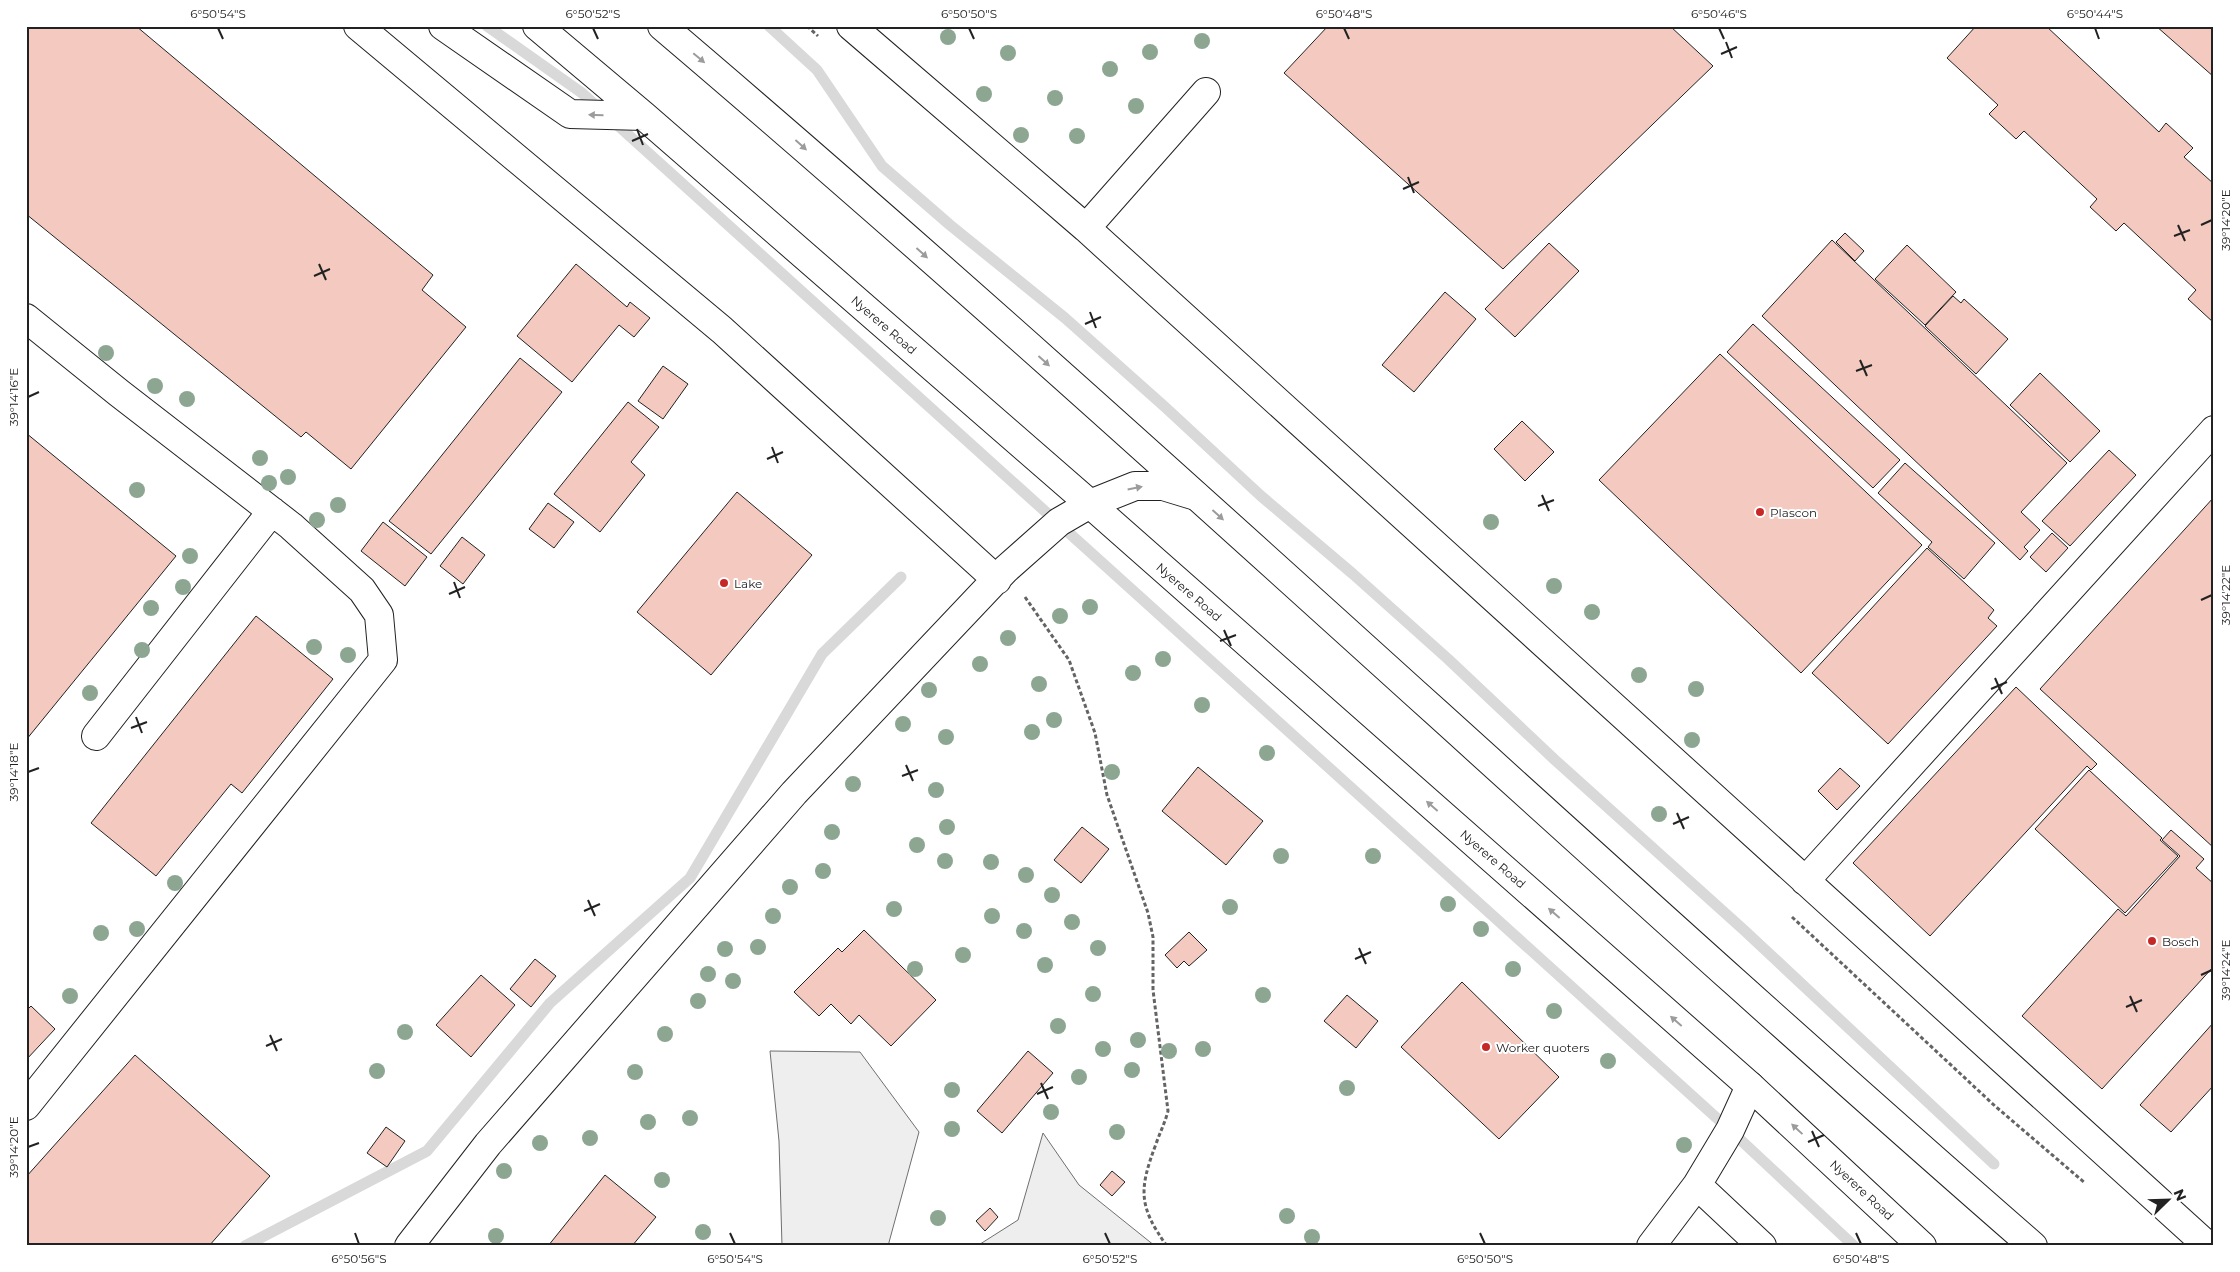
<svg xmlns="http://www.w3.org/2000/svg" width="2240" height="1272" viewBox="0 0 2240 1272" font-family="Montserrat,sans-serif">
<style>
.green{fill:#eee;stroke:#6f6f6f}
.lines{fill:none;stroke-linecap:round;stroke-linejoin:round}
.stream{stroke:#d9d9d9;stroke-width:11}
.building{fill:#f3c9c0;stroke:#222}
.minor-casing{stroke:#222;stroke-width:30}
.highway-casing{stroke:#222;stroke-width:30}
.path{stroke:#646464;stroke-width:3;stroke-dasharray:4 2.5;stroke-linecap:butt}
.minor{stroke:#fff;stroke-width:28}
.highway{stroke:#fff;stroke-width:28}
.tree{fill:#8da692}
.oneway{fill:#9c9c9c}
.ticks{fill:none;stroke:#222;stroke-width:2}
.poi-dot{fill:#c62828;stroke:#fff;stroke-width:2}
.labels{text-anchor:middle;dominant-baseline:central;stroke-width:4;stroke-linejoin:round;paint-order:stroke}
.street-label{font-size:12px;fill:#222;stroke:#fff}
.poi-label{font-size:12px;fill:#222;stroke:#fff;text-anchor:start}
.neatline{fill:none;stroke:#222;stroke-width:2}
.ticks-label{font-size:12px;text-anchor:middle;fill:#222}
</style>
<rect width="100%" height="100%" fill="#fff"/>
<path class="green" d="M770,1051L860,1052L919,1132L888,1246H782L779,1141Z
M1043,1133L1079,1185L1155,1246H977L1018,1220Z"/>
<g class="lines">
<path class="stream" d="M487,26L582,93L1730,1130L1854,1246
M769,26L817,70L882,166L950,225L1065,318L1165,407L1261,496L1353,574L1448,659L1555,760L1745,931L1994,1164
M245,1246L427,1151L550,1003L690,878L822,654L901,577"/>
</g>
<path class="building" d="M26,26H136L433,275L422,290L466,327L351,469L306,432L301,437L26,214Z
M1328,26H1670L1713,66L1503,269L1284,73Z
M1976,26H2046L2159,132L2166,123L2193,148L2184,157L2214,184V323L2188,299L2196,290L2124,223L2116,231L2090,207L2097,199L2024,131L2016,139L1989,114L1998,105L1947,58Z
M2156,26H2214V77Z
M1845,233L1864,251L1855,261L1836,242Z
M1832,240L2067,463L2021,512L2040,530L2024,547L2028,551L2020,560L1762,316Z
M1549,243L1579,271L1515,337L1485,309Z
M1907,245L1956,292L1925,325L1875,279Z
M576,264L627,307L630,302L650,318L634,337L619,325L572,382L517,336Z
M1445,292L1476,319L1414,392L1382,365Z
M1953,296L1961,303L1964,299L2008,339L1976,374L1925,326Z
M1753,324L1900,460L1873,488L1727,352Z
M1720,354L1922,545L1801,673L1599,480Z
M520,358L562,392L431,554L389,521Z
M663,366L688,384L663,419L638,401Z
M2040,373L2100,431L2070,462L2010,405Z
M628,402L659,427L631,462L645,475L600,532L554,494Z
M1522,421L1554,452L1525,481L1494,449Z
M26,433L176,556L26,740Z
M2109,450L2136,475L2070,546L2042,521Z
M1905,463L1995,543L1964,579L1928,547L1932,542L1878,493Z
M737,492L812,555L711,675L637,612Z
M2214,497V848L2040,689Z
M548,503L574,522L554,548L529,529Z
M383,522L427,557L405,586L361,551Z
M2052,533L2068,548L2046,572L2030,557Z
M462,537L485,555L463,584L440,566Z
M1927,548L1994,610L1988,618L1997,626L1888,744L1812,673Z
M256,616L333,679L242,793L231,784L156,876L91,823Z
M2016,687L2097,764L2091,770L2087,766L1930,936L1853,863Z
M1198,767L1263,821L1226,865L1162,811Z
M1840,768L1860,786L1837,810L1818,791Z
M2089,770L2162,838L2160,840L2178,856L2125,913L2035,829Z
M1082,827L1109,849L1081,883L1054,860Z
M2171,830L2204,859L2196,868L2214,884V966L2102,1089L2022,1016L2118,909L2126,916L2180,856L2162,840Z
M864,930L936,1000L891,1046L859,1015L851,1024L831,1004L819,1016L794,992L838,948L842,952Z
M1189,932L1207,950L1189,966L1184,961L1177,968L1165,955Z
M535,959L556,976L531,1007L510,989Z
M481,975L515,1005L471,1057L436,1025Z
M1462,982L1559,1077L1499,1139L1401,1047Z
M1347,995L1378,1021L1356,1048L1324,1021Z
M31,1006L55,1029L26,1060V1011Z
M2214,1022V1085L2171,1132L2140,1105Z
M1028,1051L1053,1073L1002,1133L977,1111Z
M135,1055L270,1176L209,1246H26V1177Z
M386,1127L405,1141L387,1167L367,1153Z
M1112,1171L1125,1182L1112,1196L1100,1185Z
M605,1175L656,1217L632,1246H548Z
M990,1208L998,1217L985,1231L976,1221Z"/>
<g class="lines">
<g class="minor-casing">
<path id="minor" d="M358,26L722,330L997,580
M851,26L1086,228L2208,1246
M1086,228L1206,92
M26,318L119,393L291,526L362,590L379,615L383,660L26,1106
M96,736L272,511
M1805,881L2214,430
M1697,1185L1762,1246
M409,1246L488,1144L794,793L1006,569L1059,522L1090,504L1135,486H1163L1196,496
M1651,1246L1697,1185L1730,1130L1750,1086"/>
</g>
<g class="highway-casing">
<path id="highway" d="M443,26L570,114L644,116
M537,26L644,116L1090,504L1750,1086L1922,1246
M662,26C1128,422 1572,844 2033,1246"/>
</g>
<path class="path" d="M807,26L818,36
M1025,597L1069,660L1095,733L1107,795L1148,913L1153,937V990L1168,1111C1165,1123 1160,1132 1156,1144C1139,1189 1138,1206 1167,1246
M1792,917L1995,1106L2085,1183"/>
<use href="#minor" class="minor"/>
<use href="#highway" class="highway"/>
</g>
<g class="tree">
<circle cx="948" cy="37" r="8"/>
<circle cx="1202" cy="41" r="8"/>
<circle cx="1150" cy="52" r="8"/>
<circle cx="1008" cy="53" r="8"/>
<circle cx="1110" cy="69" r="8"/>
<circle cx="984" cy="94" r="8"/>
<circle cx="1055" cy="98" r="8"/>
<circle cx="1136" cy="106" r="8"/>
<circle cx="1021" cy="135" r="8"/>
<circle cx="1077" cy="136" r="8"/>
<circle cx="106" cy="353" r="8"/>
<circle cx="155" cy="386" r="8"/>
<circle cx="187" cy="399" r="8"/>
<circle cx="260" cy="458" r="8"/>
<circle cx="288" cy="477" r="8"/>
<circle cx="269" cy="483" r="8"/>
<circle cx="137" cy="490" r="8"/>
<circle cx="338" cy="505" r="8"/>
<circle cx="317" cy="520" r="8"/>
<circle cx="1491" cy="522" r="8"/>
<circle cx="190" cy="556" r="8"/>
<circle cx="1554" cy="586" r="8"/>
<circle cx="183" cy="587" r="8"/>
<circle cx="1090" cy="607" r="8"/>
<circle cx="151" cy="608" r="8"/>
<circle cx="1592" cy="612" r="8"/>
<circle cx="1060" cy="616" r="8"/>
<circle cx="1008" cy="638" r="8"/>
<circle cx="314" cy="647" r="8"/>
<circle cx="142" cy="650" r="8"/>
<circle cx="348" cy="655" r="8"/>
<circle cx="1163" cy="659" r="8"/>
<circle cx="980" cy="664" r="8"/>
<circle cx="1133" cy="673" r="8"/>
<circle cx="1639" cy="675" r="8"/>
<circle cx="1039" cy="684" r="8"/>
<circle cx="1696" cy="689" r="8"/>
<circle cx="929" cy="690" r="8"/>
<circle cx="90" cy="693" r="8"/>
<circle cx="1202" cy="705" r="8"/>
<circle cx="1054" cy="720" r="8"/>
<circle cx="903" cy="724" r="8"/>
<circle cx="1032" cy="732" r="8"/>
<circle cx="946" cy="737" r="8"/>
<circle cx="1692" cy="740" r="8"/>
<circle cx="1267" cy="753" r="8"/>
<circle cx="1112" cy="772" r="8"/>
<circle cx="853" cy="784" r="8"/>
<circle cx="936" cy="790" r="8"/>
<circle cx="1659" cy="814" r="8"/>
<circle cx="947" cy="827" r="8"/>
<circle cx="832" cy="832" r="8"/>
<circle cx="917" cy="845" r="8"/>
<circle cx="1281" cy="856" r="8"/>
<circle cx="1373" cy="856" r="8"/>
<circle cx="945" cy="861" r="8"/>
<circle cx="991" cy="862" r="8"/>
<circle cx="823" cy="871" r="8"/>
<circle cx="1026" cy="875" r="8"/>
<circle cx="175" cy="883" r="8"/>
<circle cx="790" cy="887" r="8"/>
<circle cx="1052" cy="895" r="8"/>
<circle cx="1448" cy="904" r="8"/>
<circle cx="1230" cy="907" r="8"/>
<circle cx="894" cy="909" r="8"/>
<circle cx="773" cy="916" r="8"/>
<circle cx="992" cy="916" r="8"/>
<circle cx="1072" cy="922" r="8"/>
<circle cx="137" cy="929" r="8"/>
<circle cx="1481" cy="929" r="8"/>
<circle cx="1024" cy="931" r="8"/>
<circle cx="101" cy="933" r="8"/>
<circle cx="758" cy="947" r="8"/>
<circle cx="1098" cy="948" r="8"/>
<circle cx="725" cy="949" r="8"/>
<circle cx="963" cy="955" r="8"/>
<circle cx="1045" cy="965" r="8"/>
<circle cx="915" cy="969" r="8"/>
<circle cx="1513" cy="969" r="8"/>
<circle cx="708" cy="974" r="8"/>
<circle cx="733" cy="981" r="8"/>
<circle cx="1093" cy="994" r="8"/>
<circle cx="1263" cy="995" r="8"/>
<circle cx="70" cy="996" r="8"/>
<circle cx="698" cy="1001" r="8"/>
<circle cx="1554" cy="1011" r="8"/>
<circle cx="1058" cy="1026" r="8"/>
<circle cx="405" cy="1032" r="8"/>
<circle cx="665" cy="1034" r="8"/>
<circle cx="1138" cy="1040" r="8"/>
<circle cx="1103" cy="1049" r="8"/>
<circle cx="1203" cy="1049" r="8"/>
<circle cx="1169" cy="1051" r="8"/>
<circle cx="1608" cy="1061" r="8"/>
<circle cx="1132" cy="1070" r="8"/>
<circle cx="377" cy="1071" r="8"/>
<circle cx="635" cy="1072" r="8"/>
<circle cx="1079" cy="1077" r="8"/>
<circle cx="1347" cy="1088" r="8"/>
<circle cx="952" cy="1090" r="8"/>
<circle cx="1051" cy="1112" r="8"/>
<circle cx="690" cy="1118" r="8"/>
<circle cx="648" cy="1122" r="8"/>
<circle cx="952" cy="1129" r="8"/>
<circle cx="1117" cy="1132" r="8"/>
<circle cx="590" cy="1138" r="8"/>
<circle cx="540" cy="1143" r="8"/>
<circle cx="1684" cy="1145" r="8"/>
<circle cx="504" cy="1171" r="8"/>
<circle cx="662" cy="1180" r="8"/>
<circle cx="1287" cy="1216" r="8"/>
<circle cx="938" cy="1218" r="8"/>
<circle cx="703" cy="1232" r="8"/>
<circle cx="496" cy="1236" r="8"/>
<circle cx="1312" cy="1237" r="8"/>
</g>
<defs><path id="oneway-solid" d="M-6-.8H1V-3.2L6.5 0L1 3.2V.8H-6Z" transform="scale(1.25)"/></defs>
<g class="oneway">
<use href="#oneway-solid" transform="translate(699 58) rotate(40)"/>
<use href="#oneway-solid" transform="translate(596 115) rotate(-178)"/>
<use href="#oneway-solid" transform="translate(801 145) rotate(42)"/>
<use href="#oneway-solid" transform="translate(922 253) rotate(42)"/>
<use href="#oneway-solid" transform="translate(1044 361) rotate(42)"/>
<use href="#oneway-solid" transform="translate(1135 488) rotate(-11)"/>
<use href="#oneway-solid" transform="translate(1218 515) rotate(42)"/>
<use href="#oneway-solid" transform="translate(1432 806) rotate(-139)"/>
<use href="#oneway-solid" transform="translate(1554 913) rotate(-139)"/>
<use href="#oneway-solid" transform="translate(1676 1021) rotate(-139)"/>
<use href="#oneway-solid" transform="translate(1797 1129) rotate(-137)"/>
</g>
<path class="ticks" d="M218,28L223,39M593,28L598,39M969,28L974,39M1344,28L1349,39M1719,28L1724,39M2095,28L2099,39M1726,42L1732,58M1721,54L1737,47M637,129L643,145M632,141L648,134M1408,177L1414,193M1403,189L1419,182M2178,225L2185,241M2201,225L2212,220M2174,236L2190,230M319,264L326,280M314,276L330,269M1090,312L1096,328M1085,324L1101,317M1860,360L1867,376M1856,371L1872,365M28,397L39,392M772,447L778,463M767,459L783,452M1542,495L1549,511M1538,506L1554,500M454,582L460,598M449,594L465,587M2201,600L2212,595M1224,630L1231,646M1220,641L1236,635M1995,678L2002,694M1991,689L2007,682M136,717L142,733M131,728L147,722M906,765L913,781M28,772L39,768M902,776L918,770M1677,813L1684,829M1673,824L1689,817M588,900L595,916M584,911L600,904M1359,948L1366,964M1355,959L1371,952M2201,975L2212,970M2130,996L2137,1012M2126,1007L2142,1000M270,1035L277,1051M266,1046L282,1039M1041,1083L1048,1099M1037,1094L1053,1087M1812,1131L1819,1147M1808,1142L1824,1135M28,1147L39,1143M355,1233L359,1244M730,1233L735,1244M1105,1233L1110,1244M1480,1233L1485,1244M1856,1233L1861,1244"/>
<g class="poi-dot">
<circle cx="1760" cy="512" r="5"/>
<circle cx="724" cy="583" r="5"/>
<circle cx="2152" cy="941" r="5"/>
<circle cx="1486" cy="1047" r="5"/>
</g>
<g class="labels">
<g class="street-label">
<text transform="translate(884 325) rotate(41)">Nyerere Road</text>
<text transform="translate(1189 592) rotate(41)">Nyerere Road</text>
<text transform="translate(1493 859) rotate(41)">Nyerere Road</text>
<text transform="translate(1862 1190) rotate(43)">Nyerere Road</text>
</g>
<g class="poi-label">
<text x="1770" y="512">Plascon</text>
<text x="734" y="583">Lake</text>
<text x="2162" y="941">Bosch</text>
<text x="1496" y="1047">Worker quoters</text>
</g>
</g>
<rect width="2240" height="1272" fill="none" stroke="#ffffff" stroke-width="55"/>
<g transform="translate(2168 1200) rotate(67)" stroke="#ffffff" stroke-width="4" paint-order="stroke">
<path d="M0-4L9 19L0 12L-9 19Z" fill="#222222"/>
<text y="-8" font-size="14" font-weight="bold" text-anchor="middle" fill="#222222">N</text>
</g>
<rect x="28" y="28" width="2184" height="1216" class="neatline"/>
<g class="ticks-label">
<text x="218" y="18">6°50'54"S</text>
<text x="593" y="18">6°50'52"S</text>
<text x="969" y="18">6°50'50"S</text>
<text x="1344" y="18">6°50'48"S</text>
<text x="1719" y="18">6°50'46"S</text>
<text x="2095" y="18">6°50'44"S</text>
<text transform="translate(2226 220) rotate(-90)" y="4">39°14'20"E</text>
<text transform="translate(14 397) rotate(-90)" y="4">39°14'16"E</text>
<text transform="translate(2226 595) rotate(-90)" y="4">39°14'22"E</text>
<text transform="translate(14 772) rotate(-90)" y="4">39°14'18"E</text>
<text transform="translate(2226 970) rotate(-90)" y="4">39°14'24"E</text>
<text transform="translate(14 1147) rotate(-90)" y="4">39°14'20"E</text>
<text x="359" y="1263">6°50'56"S</text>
<text x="735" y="1263">6°50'54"S</text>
<text x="1110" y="1263">6°50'52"S</text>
<text x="1485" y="1263">6°50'50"S</text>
<text x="1861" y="1263">6°50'48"S</text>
</g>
</svg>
